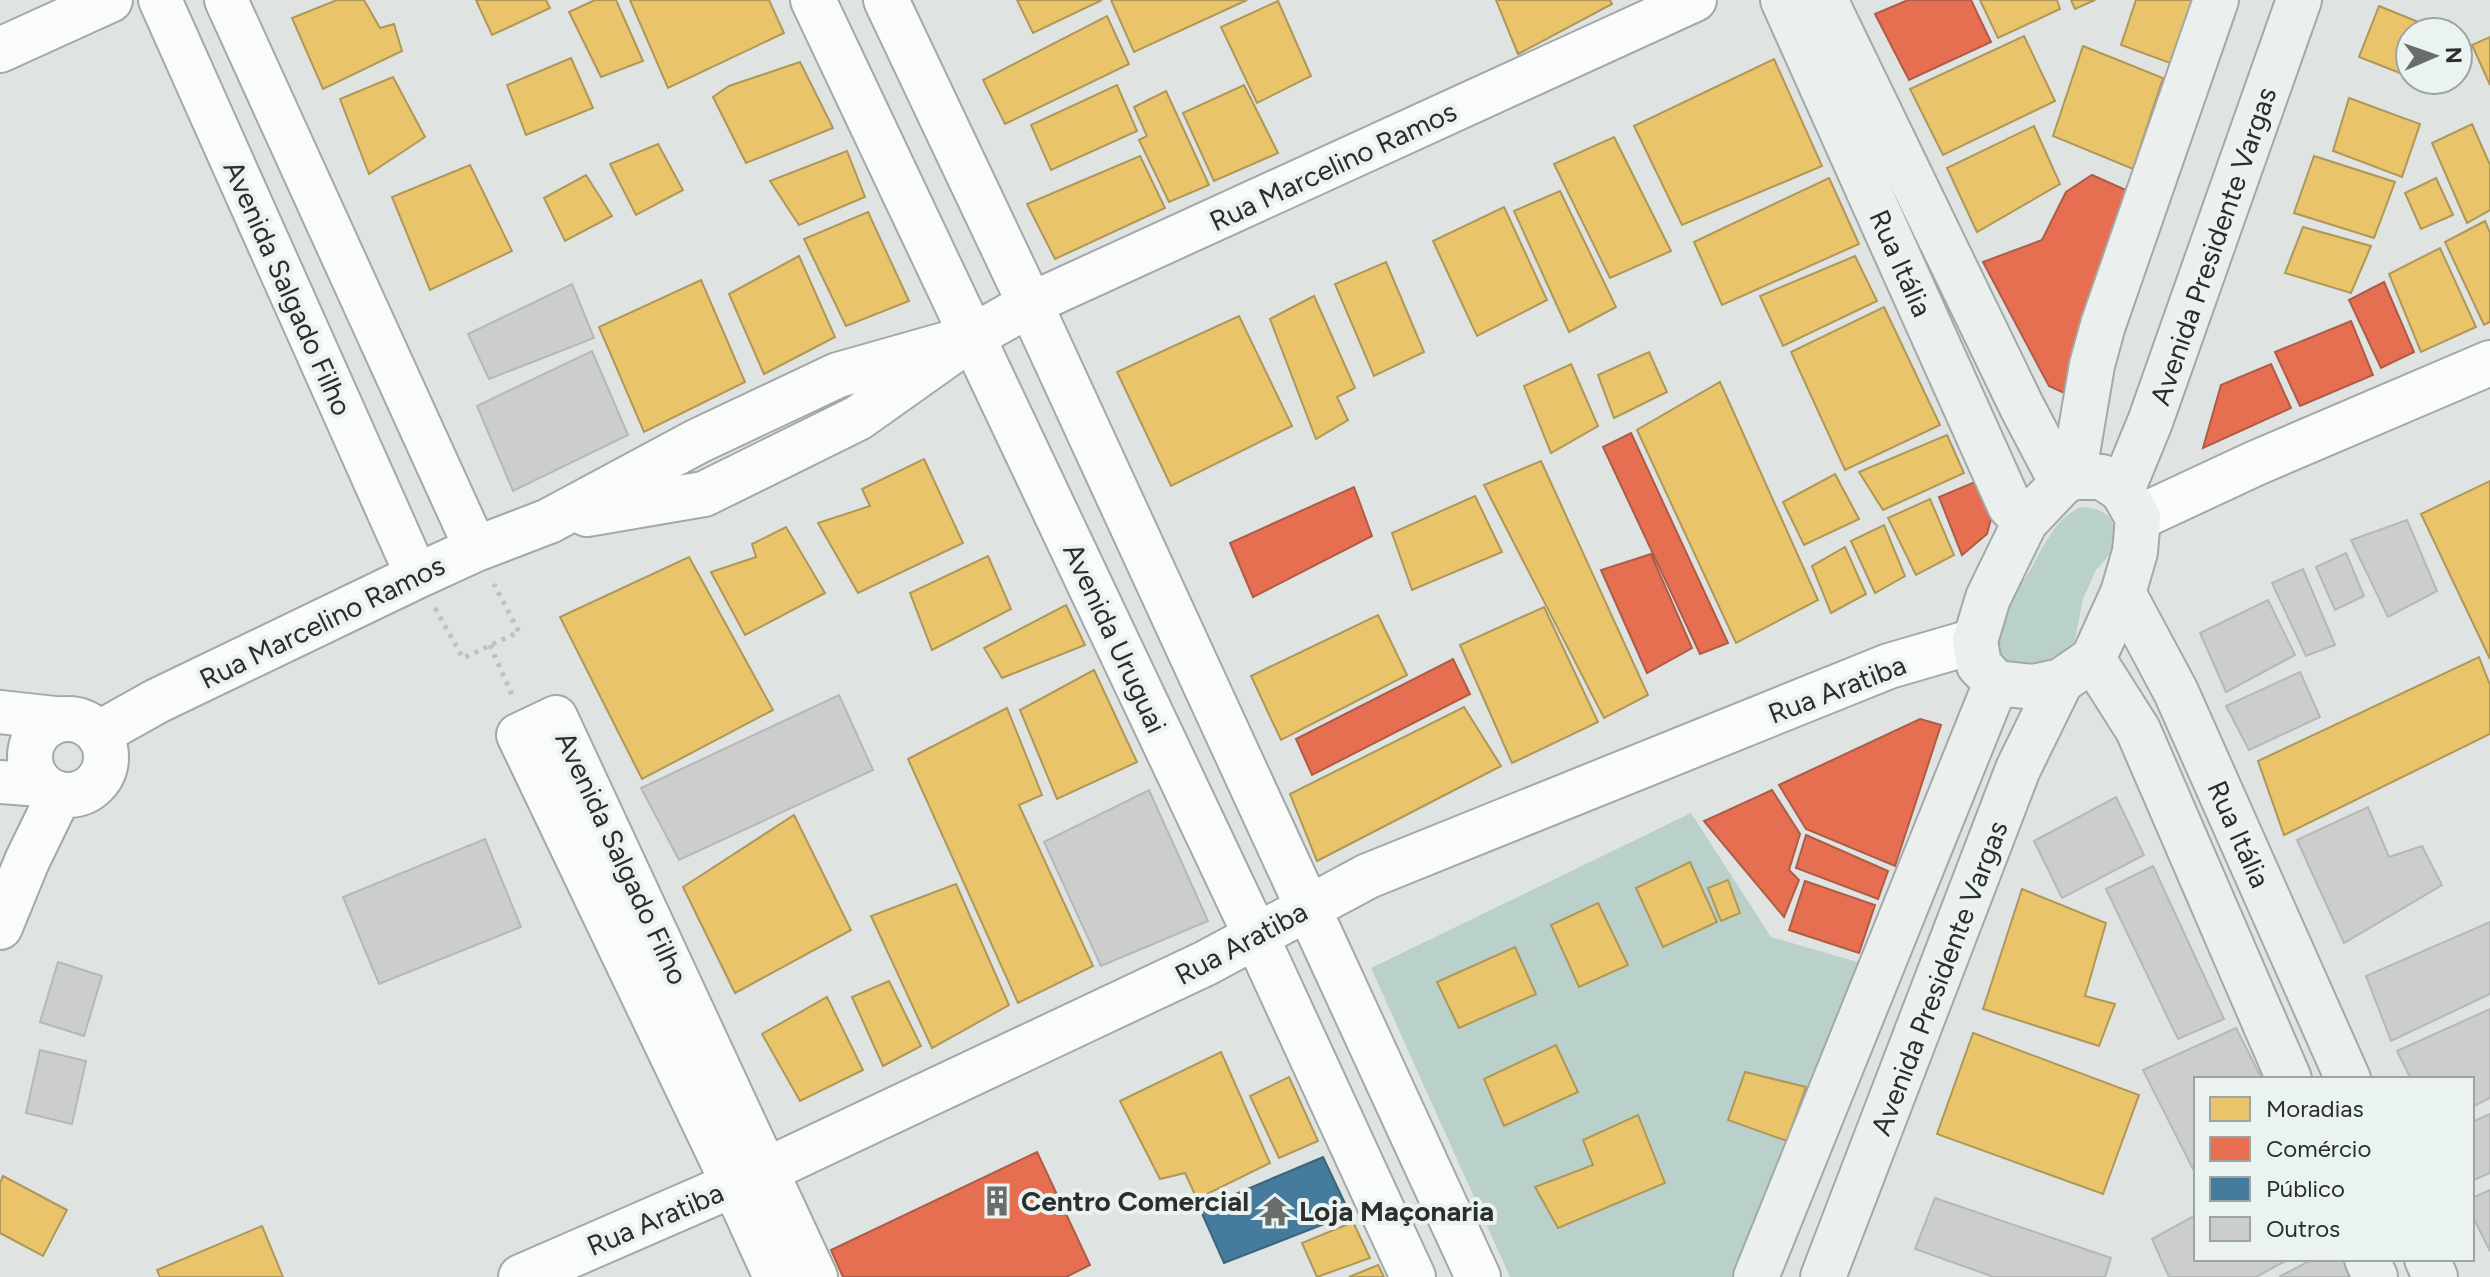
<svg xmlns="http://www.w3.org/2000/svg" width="2490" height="1277" viewBox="0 0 2490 1277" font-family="Figtree,sans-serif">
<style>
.green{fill:#bad0ca}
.homes{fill:#e9c46a;stroke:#b09758;stroke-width:2}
.shops{fill:#e76f51;stroke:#ae5c46;stroke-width:2}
.public{fill:#457b9d;stroke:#3d647b;stroke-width:2}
.building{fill:#cccdcd;stroke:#b6b7b8;stroke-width:2}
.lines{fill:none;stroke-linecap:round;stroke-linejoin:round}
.minor-casing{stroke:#a4a8a7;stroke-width:46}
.tertiary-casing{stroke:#a4a8a7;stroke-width:48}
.secondary-casing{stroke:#a4a8a7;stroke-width:48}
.path{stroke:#c0c2c1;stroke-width:5;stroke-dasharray:4 6;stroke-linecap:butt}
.minor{stroke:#fafbfb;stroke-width:42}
.tertiary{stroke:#fafbfb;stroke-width:44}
.secondary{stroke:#ebefee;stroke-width:44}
.labels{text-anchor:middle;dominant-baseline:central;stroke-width:8;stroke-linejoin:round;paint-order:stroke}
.street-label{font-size:28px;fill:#2a2e2d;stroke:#eaf3f0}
.poi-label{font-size:28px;font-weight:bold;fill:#2a2e2d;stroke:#eaf3f0;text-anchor:start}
</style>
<rect width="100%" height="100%" fill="#dfe4e2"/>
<path class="green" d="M2082,507C2111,509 2115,521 2117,546L2096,570L2083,599L2074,644L2067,657L2029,674L1996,657L1989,620C2000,607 2013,595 2023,581C2041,556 2052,517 2082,507Z
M1691,813L1771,937L1861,963L1735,1277H1510L1371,968Z"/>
<path class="homes" d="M337,0H364L380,28L394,24L402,51L323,89L292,18Z
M476,0H546L550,8L492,35Z
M595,0H616L643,61L601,77L569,12Z
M630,0H769L784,33L668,88Z
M1017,0H1102L1033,33Z
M1111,0H1247L1134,52Z
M1496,0H1610L1612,4L1518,54Z
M1980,0H2057L2060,9L1998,38Z
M2071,0H2095L2075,9Z
M2136,0H2192L2170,63L2121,45Z
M1278,1L1311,76L1257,103L1221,27Z
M2379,6L2443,32H2410V77L2359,57Z
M1107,16L1129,64L1005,124L983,80Z
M2024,36L2055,101L1943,155L1910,89Z
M2490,37V85L2472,45Z
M2083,46L2163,78L2133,169L2053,136Z
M571,58L593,108L526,135L507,85Z
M1774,59L1822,166L1682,225L1634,126Z
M800,62L833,128L746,163L713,97L729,86Z
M393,77L425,137L369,174L340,99Z
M2419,80H2446L2443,89Z
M1117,85L1137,131L1051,170L1031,125Z
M1244,85L1278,153L1214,181L1183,113Z
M1166,91L1209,185L1169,202L1139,140L1147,136L1134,107Z
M2349,98L2420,124L2402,177L2333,151Z
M2472,124L2490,165V210L2467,223L2432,143Z
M2034,126L2060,184L1977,232L1947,168Z
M1614,137L1671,251L1610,278L1554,164Z
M658,144L683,190L636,215L610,164Z
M847,151L865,197L799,225L770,181Z
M1140,156L1165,208L1055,259L1027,204Z
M2314,156L2395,182L2374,238L2294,213Z
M470,165L512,251L430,290L392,197Z
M586,175L612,216L565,241L544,198Z
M1829,178L1859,244L1722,305L1694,242Z
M2436,178L2453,215L2421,229L2405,193Z
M1560,191L1616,307L1569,332L1514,211Z
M1504,207L1547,300L1477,336L1433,241Z
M868,212L909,301L846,326L804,239Z
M2485,221L2490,233V322L2484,325L2445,242Z
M2303,227L2371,246L2351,293L2285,273Z
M2440,248L2476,327L2421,352L2389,274Z
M799,256L835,337L764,374L729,294Z
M1855,256L1877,301L1783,346L1760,296Z
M1386,262L1424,352L1374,376L1335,284Z
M701,280L745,382L644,432L599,327Z
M1314,296L1355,388L1337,397L1348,420L1316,439L1270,319Z
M1884,307L1940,425L1845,470L1791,352Z
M1239,316L1292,426L1171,486L1117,372Z
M1649,352L1667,392L1614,418L1598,375Z
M1571,364L1598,426L1551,453L1524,386Z
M1720,382L1818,600L1736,643L1637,430Z
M1947,435L1964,473L1883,510L1859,472Z
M924,459L963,543L858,593L818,523L870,506L862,489Z
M1541,461L1648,695L1604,718L1484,485Z
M1835,474L1859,519L1804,545L1783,502Z
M2490,481V659L2421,514Z
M1475,496L1502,552L1412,590L1392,533Z
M1930,499L1954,555L1916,575L1888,518Z
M1884,525L1905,576L1875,593L1851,541Z
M786,527L825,593L745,635L711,572L756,557L752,544Z
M1845,547L1866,594L1831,613L1812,566Z
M988,556L1011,609L932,650L910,593Z
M689,557L773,710L642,779L560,617Z
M1066,605L1085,645L1002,678L984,648Z
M1544,607L1598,722L1512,763L1460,645Z
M1378,615L1407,675L1281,740L1251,676Z
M2479,657L2490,685V734L2284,835L2258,761Z
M1094,670L1137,762L1057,799L1020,710Z
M1464,707L1501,766L1317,861L1290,794Z
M1007,708L1042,795L1019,805L1093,966L1018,1003L908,759Z
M794,815L851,930L735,993L683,887Z
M1690,862L1717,922L1663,947L1636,888Z
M1728,880L1740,913L1721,921L1708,888Z
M956,884L1009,1005L932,1048L871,916Z
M2022,889L2106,923L2085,996L2115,1004L2099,1046L1983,1009Z
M1598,903L1628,965L1579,987L1551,925Z
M1515,947L1536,994L1459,1028L1437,982Z
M889,981L921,1046L883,1066L852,997Z
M827,997L863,1070L800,1101L762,1034Z
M1973,1033L2139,1095L2103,1194L1937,1134Z
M1556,1045L1578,1092L1504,1126L1484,1079Z
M1221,1052L1270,1163L1197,1199L1185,1173L1160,1179L1120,1101Z
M1745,1072L1806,1087L1787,1141L1728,1120Z
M1289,1077L1318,1141L1279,1158L1250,1096Z
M1638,1115L1665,1183L1558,1228L1535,1187L1593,1165L1583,1140Z
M3,1176L67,1210L43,1256L0,1233V1183Z
M1353,1222L1370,1258L1317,1277L1302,1243Z
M262,1226L283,1277H160L157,1270Z
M1378,1265L1384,1277H1349Z"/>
<path class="shops" d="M1908,0H1971L1991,42L1909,80L1875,14Z
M2092,175L2137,195L2064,393L2049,386L1983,262L2042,240L2066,192Z
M2384,282L2414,352L2381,368L2349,300Z
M2351,321L2373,375L2300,406L2275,352Z
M2271,364L2291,408L2203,448L2221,385Z
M1631,433L1728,643L1700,654L1603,447Z
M1975,482L1991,519L1987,534L1962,555L1939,497Z
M1354,487L1372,536L1253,597L1230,543Z
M1651,554L1692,648L1647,673L1601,570Z
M1453,659L1470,694L1312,775L1296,739Z
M1920,719L1941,725L1895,866L1806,829L1779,785Z
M1772,790L1800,834L1789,870L1799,880L1784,917L1704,821Z
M1806,835L1888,871L1878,899L1796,868Z
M1805,881L1875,905L1859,953L1789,930Z
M1037,1152L1090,1265L1066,1277H843L831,1250Z"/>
<path class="public" d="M1323,1157L1350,1214L1224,1263L1200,1209Z"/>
<path class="building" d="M572,284L594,338L489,379L468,334Z
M592,351L628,435L513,491L477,406Z
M2407,520L2437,591L2388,617L2351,540Z
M2346,553L2364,596L2335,610L2316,567Z
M2303,569L2335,645L2306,656L2272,583Z
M2268,600L2295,655L2226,692L2200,633Z
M2300,672L2320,717L2249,750L2226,706Z
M839,695L873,770L679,860L641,788Z
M1149,790L1208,921L1101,966L1044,842Z
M2116,797L2144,855L2062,898L2034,841Z
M2368,807L2389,857L2422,846L2442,885L2344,943L2297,840Z
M485,839L521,927L379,984L343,897Z
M2153,866L2224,1019L2178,1039L2106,889Z
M2490,922V994L2391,1041L2366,976Z
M58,962L102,976L84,1036L40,1022Z
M2490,1009V1098L2472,1107V1079H2411L2397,1051Z
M2236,1028L2262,1079H2196V1175L2143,1070Z
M40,1050L86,1061L72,1124L26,1113Z
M2490,1114V1173L2472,1181V1122Z
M2490,1190V1251L2472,1215V1198Z
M1935,1198L2111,1258L2105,1277H1994L1915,1249Z
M2196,1215V1259H2289L2256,1277H2169L2152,1239Z
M2313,1259H2346L2355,1277H2279Z"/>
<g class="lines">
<g class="minor-casing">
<path id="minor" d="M160,0L417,576
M226,0L476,549
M1030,304L1695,0
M0,712L64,719
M0,782L41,785
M775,1277L733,1185L518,735L556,717L816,1277"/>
</g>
<g class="tertiary-casing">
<path id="tertiary" d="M813,0L1256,936L1413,1277
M886,0L1030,304L1478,1277
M0,50L110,0
M587,514L704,494L858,418L972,337L1030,304
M2138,518L2256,463L2490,363
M30 757a38 38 0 1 1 76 0a38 38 0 1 1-76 0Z
M98,734L157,701L417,576L476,549L549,521L698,441L838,375L972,337
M0,927L27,861L59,795
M521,1277L767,1170L1206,963L1368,876L1889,666L1975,641"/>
</g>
<g class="secondary-casing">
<path id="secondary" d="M1783,0L2010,506L2025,522
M1825,0L2022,407L2062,483
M2073,477H2102L2122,490L2138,518L2135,552L2123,593L2093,659L2061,681L2033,687L1996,683L1979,665L1975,641L1988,598L2025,522L2062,483Z
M2073,477L2092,365L2103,325L2216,0
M2122,490L2150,422L2299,0
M2123,593L2176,692L2348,1079
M2093,659L2138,730L2289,1079
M2367,1259L2375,1277
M2427,1259L2435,1277
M1756,1277L1996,683
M1823,1277L2018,769L2061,681"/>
</g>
<path class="path" d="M435,608L463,658L519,632L494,584
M490,645L513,697"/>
<use href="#minor" class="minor"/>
<use href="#tertiary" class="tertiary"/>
<use href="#secondary" class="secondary"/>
</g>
<defs>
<g id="building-bare" transform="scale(2.4)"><path d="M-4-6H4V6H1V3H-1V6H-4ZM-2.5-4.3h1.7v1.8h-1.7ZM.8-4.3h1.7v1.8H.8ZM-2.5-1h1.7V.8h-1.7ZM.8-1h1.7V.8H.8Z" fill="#696e6c" stroke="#eaf3f0" stroke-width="2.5" paint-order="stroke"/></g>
<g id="temple-bare" transform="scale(2.4)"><path d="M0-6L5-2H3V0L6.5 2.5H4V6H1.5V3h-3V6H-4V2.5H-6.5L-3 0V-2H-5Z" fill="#696e6c" stroke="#eaf3f0" stroke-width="2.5" paint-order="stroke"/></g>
</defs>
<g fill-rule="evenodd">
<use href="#building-bare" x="997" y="1201"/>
<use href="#temple-bare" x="1275" y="1211"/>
</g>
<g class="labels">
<g class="street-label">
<text transform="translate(1333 166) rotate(-25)">Rua Marcelino Ramos</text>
<text transform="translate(2213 246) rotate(-71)">Avenida Presidente Vargas</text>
<text transform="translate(1901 263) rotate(66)">Rua Itália</text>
<text transform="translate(288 288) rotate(66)">Avenida Salgado Filho</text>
<text transform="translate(322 622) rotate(-26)">Rua Marcelino Ramos</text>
<text transform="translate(1115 638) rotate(65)">Avenida Uruguai</text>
<text transform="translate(1837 689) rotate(-21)">Rua Aratiba</text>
<text transform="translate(2239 834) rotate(66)">Rua Itália</text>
<text transform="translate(622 858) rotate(65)">Avenida Salgado Filho</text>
<text transform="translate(1241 943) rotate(-28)">Rua Aratiba</text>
<text transform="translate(1939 978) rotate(-69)">Avenida Presidente Vargas</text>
<text transform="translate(655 1219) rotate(-23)">Rua Aratiba</text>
</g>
<g class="poi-label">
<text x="1021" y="1201">Centro Comercial</text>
<text x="1299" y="1211">Loja Maçonaria</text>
</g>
</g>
<rect x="2194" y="1077" width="280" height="184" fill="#eaf3f0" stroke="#9da4a2" stroke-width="2"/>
<rect x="2210" y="1097" width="40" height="24" fill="#e9c46a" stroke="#9da4a2" stroke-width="2"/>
<text x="2266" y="1117" font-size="24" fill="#2a2e2d">Moradias</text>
<rect x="2210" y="1137" width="40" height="24" fill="#e76f51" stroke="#9da4a2" stroke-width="2"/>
<text x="2266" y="1157" font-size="24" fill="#2a2e2d">Comércio</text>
<rect x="2210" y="1177" width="40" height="24" fill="#457b9d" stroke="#9da4a2" stroke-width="2"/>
<text x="2266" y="1197" font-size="24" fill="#2a2e2d">Público</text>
<rect x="2210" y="1217" width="40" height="24" fill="#cccdcd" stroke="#9da4a2" stroke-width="2"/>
<text x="2266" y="1237" font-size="24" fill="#2a2e2d">Outros</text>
<g transform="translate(2434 56) rotate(88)"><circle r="38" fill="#eaf3f0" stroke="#9da4a2" stroke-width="2"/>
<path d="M0-6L14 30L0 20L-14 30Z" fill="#696e6c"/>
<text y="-12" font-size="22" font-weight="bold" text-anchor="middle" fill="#2a2e2d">N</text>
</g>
</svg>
